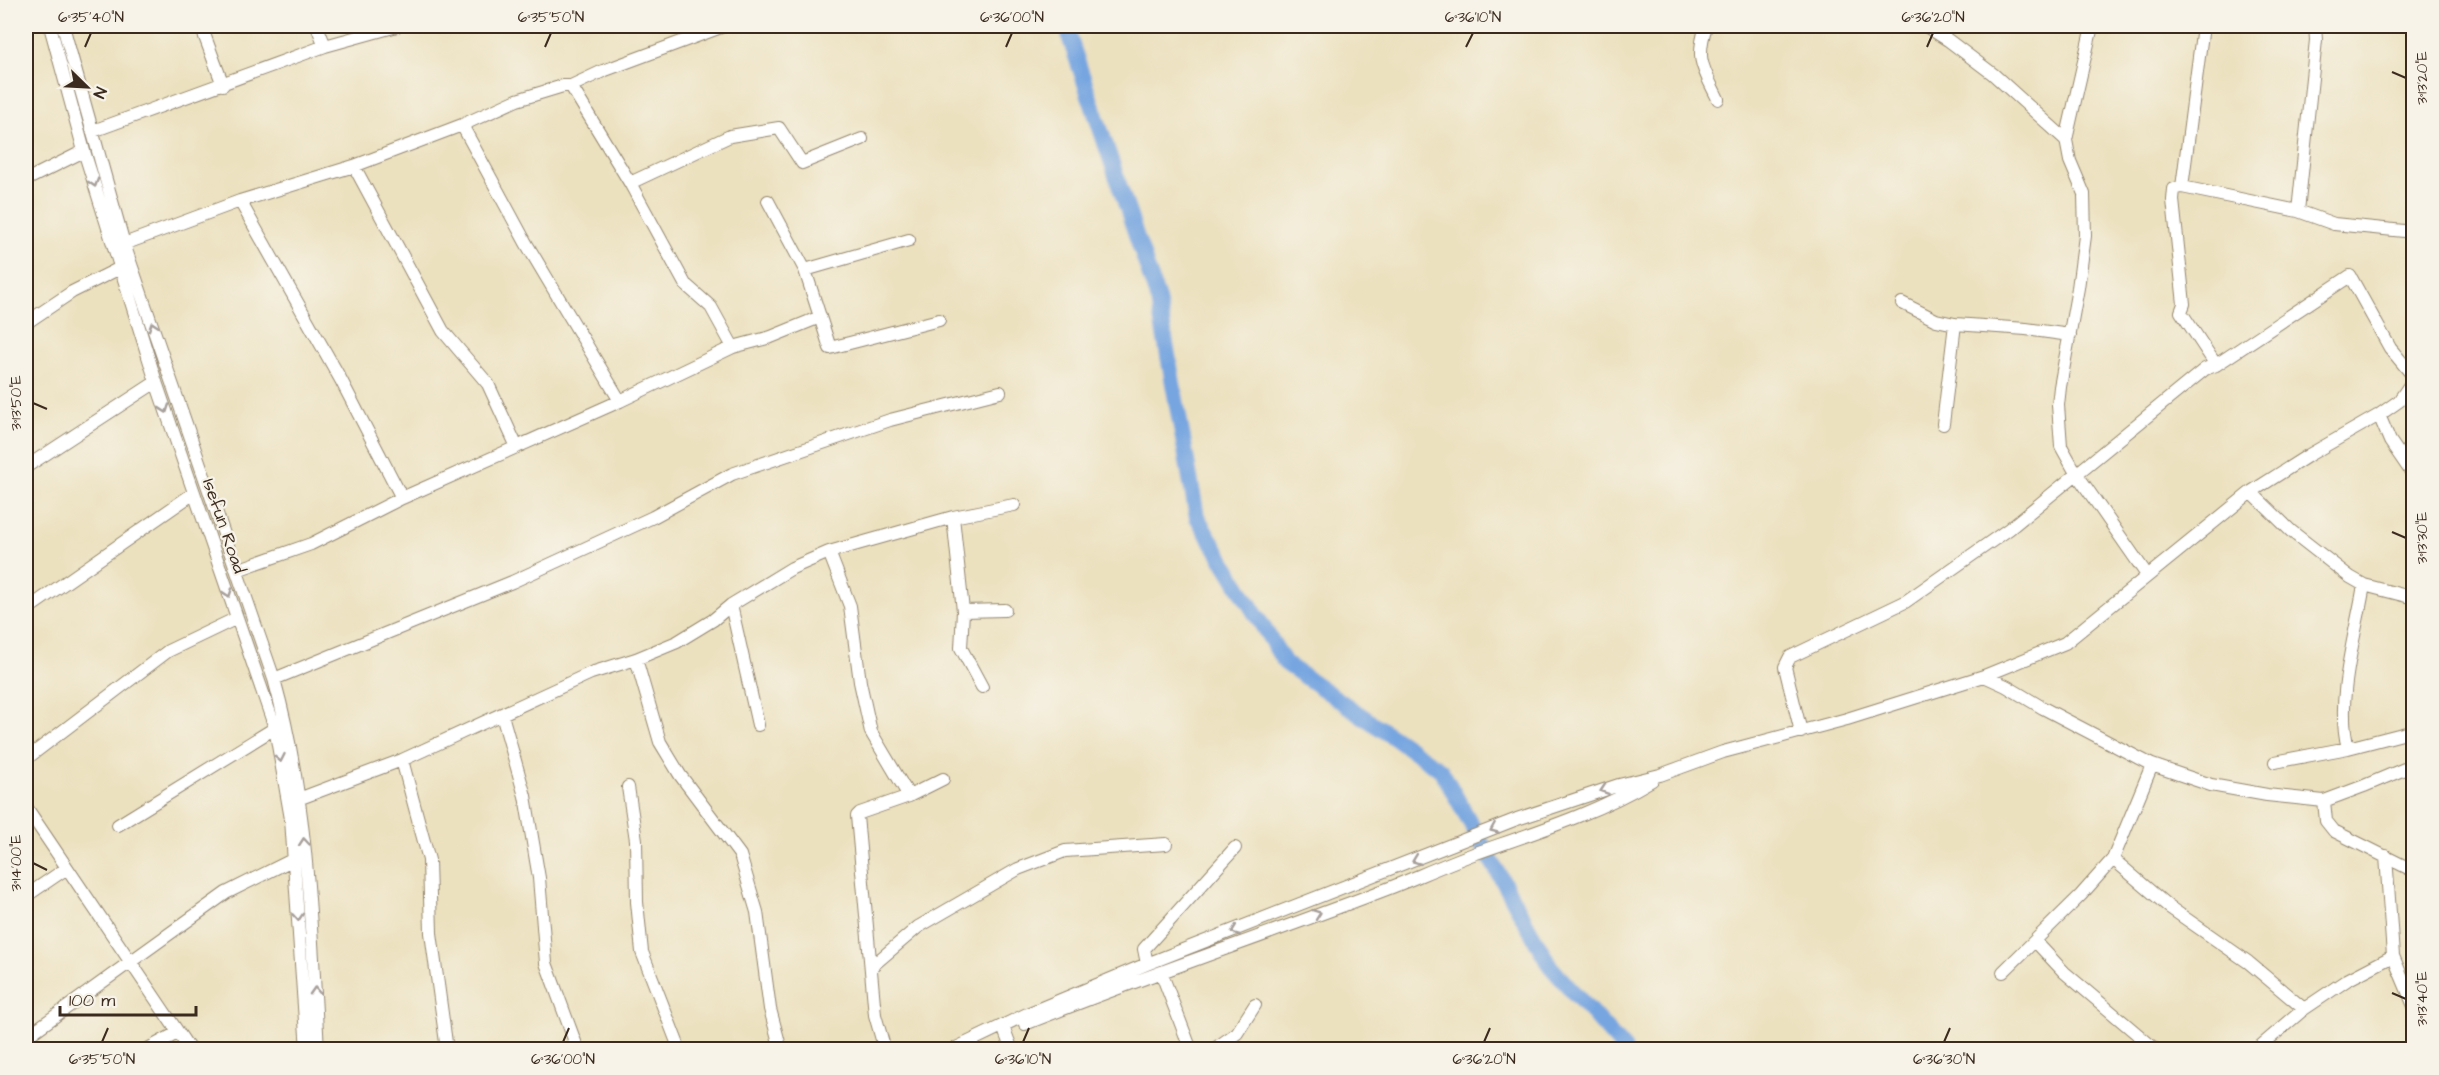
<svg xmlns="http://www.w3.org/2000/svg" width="2439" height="1075" viewBox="0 0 2439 1075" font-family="'Architects Daughter',sans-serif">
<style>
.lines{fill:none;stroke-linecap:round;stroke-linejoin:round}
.river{stroke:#76a5e0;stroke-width:16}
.minor-casing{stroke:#94866e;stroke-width:14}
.minor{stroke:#fff;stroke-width:12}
.oneway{stroke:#a79f9a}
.ticks{fill:none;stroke:#3b2a1e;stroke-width:2}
.labels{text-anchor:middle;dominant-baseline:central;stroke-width:4.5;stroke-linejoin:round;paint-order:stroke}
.street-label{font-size:18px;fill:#3b2a1e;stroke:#f7f3e8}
.neatline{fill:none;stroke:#3b2a1e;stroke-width:2}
.ticks-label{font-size:15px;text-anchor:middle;fill:#3b2a1e}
</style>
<rect width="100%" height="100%" fill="#f7f3e8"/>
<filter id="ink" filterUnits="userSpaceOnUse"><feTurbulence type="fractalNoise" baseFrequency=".0167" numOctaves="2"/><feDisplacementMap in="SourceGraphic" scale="12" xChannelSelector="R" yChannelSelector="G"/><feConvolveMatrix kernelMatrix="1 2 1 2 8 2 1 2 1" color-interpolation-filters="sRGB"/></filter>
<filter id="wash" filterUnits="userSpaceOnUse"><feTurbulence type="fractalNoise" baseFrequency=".008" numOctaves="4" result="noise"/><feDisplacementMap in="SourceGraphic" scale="24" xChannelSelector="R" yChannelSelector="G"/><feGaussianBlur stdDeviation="1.35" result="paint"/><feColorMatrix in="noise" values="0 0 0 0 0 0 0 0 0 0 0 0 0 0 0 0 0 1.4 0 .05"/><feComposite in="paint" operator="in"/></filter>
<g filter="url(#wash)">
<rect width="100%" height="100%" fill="#ece1bf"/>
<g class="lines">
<path class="river" d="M1068,26L1070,39L1158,300L1197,517L1285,663L1441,770L1550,966L1625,1050"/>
</g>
</g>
<g filter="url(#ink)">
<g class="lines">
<g class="minor-casing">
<path id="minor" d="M50,26L84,151L156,382L275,728L291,819L307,1050
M63,26L124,244L274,679C308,800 311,925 318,1050
M201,26L223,85
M317,26L325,46
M1706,26C1695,60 1703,68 1718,99
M1926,26L1948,40L1993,74L2066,140L2070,161L2084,194L2085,236L2078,288L2060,387L2058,405L2061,446L2076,473L2147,575
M2203,26L2182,187L2174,189L2173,200L2184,304L2181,312L2216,365
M571,86L630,183L685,284L711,307L733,347
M462,125L526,243L620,401
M93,131L325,46L397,26
M2066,140L2092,26
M354,166L443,331L488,384L517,447
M26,180L84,151
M630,183L730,136L779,128L802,163L862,139
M2182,187L2298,211L2334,224L2414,232
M240,201L341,380L402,498
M768,201L805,270
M2298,211L2316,40L2315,26
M909,240L805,270L830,348L939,320
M124,244L240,201L354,166L462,125L517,100L563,86H571L603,71L724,26
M1902,303L1936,320L1955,324L2026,329L2070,335
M26,323L72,292L120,268
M2379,415L2390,441L2414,476
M1943,424L1955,324
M26,467L156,382
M2251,492L2291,531L2350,577L2364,585L2414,598
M953,517L963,611L1005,610
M829,552L850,606L860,682L871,732L909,796
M237,570L311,544L402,498L620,401L733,347L771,337L820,317
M731,605L758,725
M26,610L194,493
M963,611L961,648L982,687
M636,659L660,742L680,775L740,855L757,912L770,1009L781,1050
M1984,676L2006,686L2043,708L2152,765L2211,785L2267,795L2324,801L2364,786L2414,765
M274,679L512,582L653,517L732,474L890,420L1000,392
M502,715L525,796L539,878L546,963L578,1050
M1801,732L1785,667L1790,657L1905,602L2009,529L2205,369L2216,365L2350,276L2390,348L2414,377
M2348,748C2335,700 2356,634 2364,585
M26,759L168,651L237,618
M402,760L429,860L431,933L447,1050
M2275,762L2348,748L2414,731
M628,787L636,840L637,902L642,952L680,1050
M293,801L402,760L591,673L636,659L677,642L713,620L731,605L792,568L829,552L953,517L1014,505
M2324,801L2326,821L2334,831L2414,871
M26,807L190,1050
M118,825L275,728
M2386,856L2393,956L2414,1006
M2113,859L2169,907L2248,962L2304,1009
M26,896L67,868
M2036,942L2064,972L2156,1050
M1147,964L1144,949L1235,848
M871,967L918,927L1018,869L1065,851L1166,844
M1161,972L1191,1050
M2003,972L2081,895L2113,859L2152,765
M1025,1024C1145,976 1267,935 1387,889C1417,877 1446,864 1476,853C1536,832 1597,813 1652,780
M1005,1032L1012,1050
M26,1037L226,893L294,859
M146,1050L177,1033
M885,1050L875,1015L857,816L860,813L909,796L943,779
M952,1050L1027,1014L1147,964L1517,819L1619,785L1660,775L1723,752L1847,719L1984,676L2065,643L2251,492L2309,455L2379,415L2399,401L2414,379
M1213,1050L1237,1033L1255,1005
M2256,1050L2304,1009L2347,980L2393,956"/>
</g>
<use href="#minor" class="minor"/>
</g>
<defs><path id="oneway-chevron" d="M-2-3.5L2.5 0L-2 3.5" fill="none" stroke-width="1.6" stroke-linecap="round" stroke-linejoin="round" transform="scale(1.5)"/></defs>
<g class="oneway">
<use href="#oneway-chevron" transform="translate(94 183) rotate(73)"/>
<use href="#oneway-chevron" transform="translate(153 326) rotate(-108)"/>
<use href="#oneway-chevron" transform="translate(165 409) rotate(71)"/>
<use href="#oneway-chevron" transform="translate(228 593) rotate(71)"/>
<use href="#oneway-chevron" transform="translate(280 758) rotate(79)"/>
<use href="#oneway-chevron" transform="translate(1604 790) rotate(161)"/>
<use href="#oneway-chevron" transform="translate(1494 829) rotate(157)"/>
<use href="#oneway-chevron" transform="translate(304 842) rotate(-95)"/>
<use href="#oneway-chevron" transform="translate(1416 860) rotate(159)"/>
<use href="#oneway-chevron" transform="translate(1317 914) rotate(-20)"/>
<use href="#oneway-chevron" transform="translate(298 917) rotate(86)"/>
<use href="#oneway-chevron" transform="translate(1235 931) rotate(159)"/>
<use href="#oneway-chevron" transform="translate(315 991) rotate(-93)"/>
</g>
</g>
<path class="ticks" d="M85,47L91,33M545,47L551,33M1006,47L1012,33M1466,47L1473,33M1927,47L1933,33M2392,72L2406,78M33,403L47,409M2392,532L2406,538M33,863L47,870M2392,993L2406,999M102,1042L108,1028M563,1042L569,1028M1023,1042L1029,1028M1484,1042L1490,1028M1944,1042L1950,1028"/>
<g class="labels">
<g class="street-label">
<text transform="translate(224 526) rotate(71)">Isefun Road</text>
</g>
</g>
<rect width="2439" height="1075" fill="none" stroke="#f7f3e8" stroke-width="66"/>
<g transform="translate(87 87) rotate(114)" stroke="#f7f3e8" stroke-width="4.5" paint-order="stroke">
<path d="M0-4.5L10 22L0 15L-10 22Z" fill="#3b2a1e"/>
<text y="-9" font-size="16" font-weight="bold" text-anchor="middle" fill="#3b2a1e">N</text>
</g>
<path d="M60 1006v9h136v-9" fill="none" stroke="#3b2a1e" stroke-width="3"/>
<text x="69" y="1006" font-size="18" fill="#3b2a1e" stroke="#f7f3e8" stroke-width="4.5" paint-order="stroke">100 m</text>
<rect x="33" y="33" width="2373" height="1009" class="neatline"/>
<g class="ticks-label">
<text x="91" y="22">6°35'40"N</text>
<text x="551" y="22">6°35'50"N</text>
<text x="1012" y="22">6°36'00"N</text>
<text x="1473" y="22">6°36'10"N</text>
<text x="1933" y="22">6°36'20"N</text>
<text transform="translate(2422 78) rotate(-90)" y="5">3°13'20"E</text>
<text transform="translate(16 403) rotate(-90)" y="5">3°13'50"E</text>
<text transform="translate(2422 538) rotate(-90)" y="5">3°13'30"E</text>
<text transform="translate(16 863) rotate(-90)" y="5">3°14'00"E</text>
<text transform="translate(2422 999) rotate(-90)" y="5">3°13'40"E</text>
<text x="102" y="1064">6°35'50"N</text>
<text x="563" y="1064">6°36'00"N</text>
<text x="1023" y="1064">6°36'10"N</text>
<text x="1484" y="1064">6°36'20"N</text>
<text x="1944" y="1064">6°36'30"N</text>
</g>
</svg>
